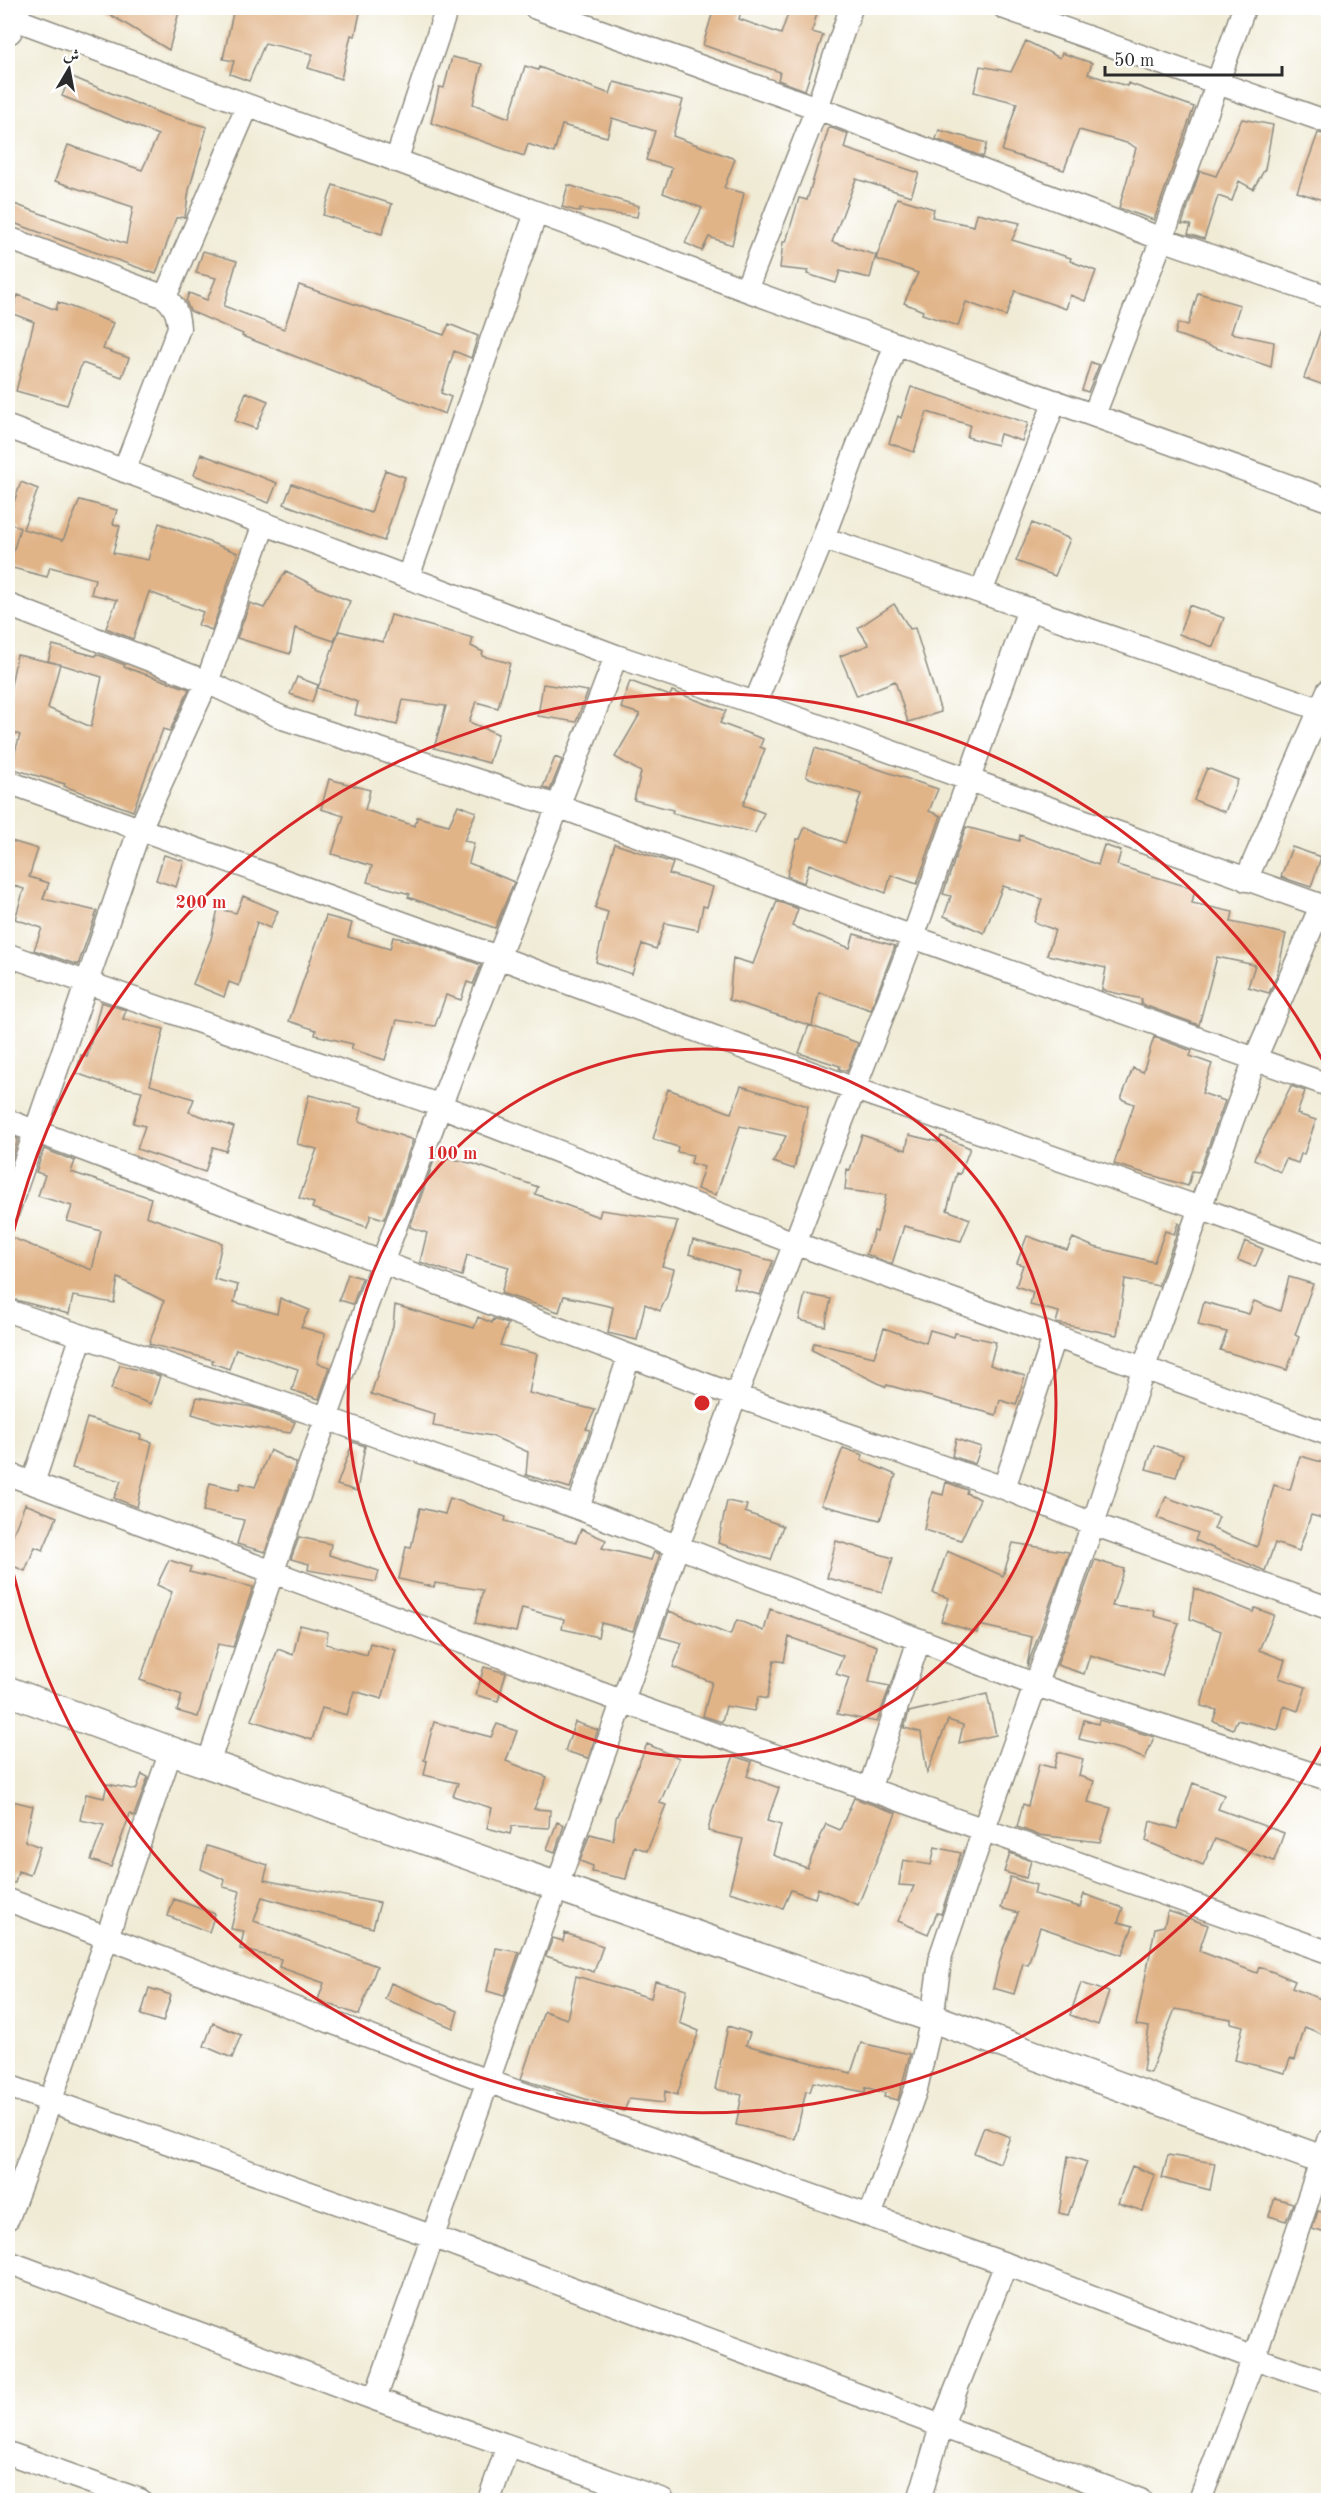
<svg xmlns="http://www.w3.org/2000/svg" width="1336" height="2508" viewBox="0 0 1336 2508" font-family="'Old Standard TT',Amiri,serif">
<style>
.building{fill:#e1b488;fill-rule:evenodd}
.lines{fill:none;stroke-linecap:round;stroke-linejoin:round}
.minor-casing{stroke:#8e8b80;stroke-width:25}
.tertiary-casing{stroke:#8e8b80;stroke-width:31}
.minor{stroke:#fff;stroke-width:22}
.tertiary{stroke:#fff;stroke-width:28}
.ring{fill:none;stroke:#d62828;stroke-width:3}
.centre{fill:#d62828;stroke:#fff;stroke-width:3}
.ring-label{font-size:18px;text-anchor:middle;font-weight:bold;fill:#d62828;stroke:#fff;stroke-width:4.5;stroke-linejoin:round;paint-order:stroke}
</style>
<rect width="100%" height="100%" fill="#fff"/>
<filter id="ink" filterUnits="userSpaceOnUse"><feTurbulence type="fractalNoise" baseFrequency=".0167" numOctaves="2"/><feDisplacementMap in="SourceGraphic" scale="12" xChannelSelector="R" yChannelSelector="G"/><feConvolveMatrix kernelMatrix="1 2 1 2 8 2 1 2 1" color-interpolation-filters="sRGB"/></filter>
<filter id="wash" filterUnits="userSpaceOnUse"><feTurbulence type="fractalNoise" baseFrequency=".008" numOctaves="4" result="noise"/><feDisplacementMap in="SourceGraphic" scale="24" xChannelSelector="R" yChannelSelector="G"/><feGaussianBlur stdDeviation="1.35" result="paint"/><feColorMatrix in="noise" values="0 0 0 0 0 0 0 0 0 0 0 0 0 0 0 0 0 1.4 0 .05"/><feComposite in="paint" operator="in"/></filter>
<g filter="url(#wash)">
<rect width="100%" height="100%" fill="#f0ebd5"/>
<g id="blocks">
<path class="building" d="M99,8H180L169,50Z
M234,8H361L355,36L351,35L341,79L308,68L313,54L265,43L249,81L230,74L234,61L223,59Z
M714,8H742L739,19L781,34L790,8L817,13L812,32L823,35L805,90L778,80L780,72L703,45Z
M1026,41L1060,58L1062,53L1092,63L1088,74L1127,86L1128,83L1194,107L1154,220L1119,208L1136,148L1130,144L1079,130L1064,170L1002,151L1017,103L974,92L980,66L1011,72Z
M452,57L482,64L473,104L509,118L525,66L538,70L539,67L610,94L614,82L683,100L673,136L735,159L724,188L744,193L732,245L709,237L702,251L685,243L702,208L663,193L672,168L646,160L655,131L612,118L607,137L562,125L554,153L528,144L524,156L431,123L439,87L444,88Z
M70,76L164,115L207,127L189,190L185,217L176,218L156,274L8,221L14,204L126,244L133,207L55,181L68,145L142,170L158,135L62,96Z
M1242,119L1273,125L1265,169L1253,189L1239,181L1232,201L1218,196L1204,239L1188,234L1191,225L1182,224L1200,171L1216,176Z
M829,127L848,134L844,148L919,173L911,196L856,179L832,242L876,255L870,278L840,271L836,283L807,274L808,271L780,268L783,242H786L799,198L807,200Z
M939,130L987,143L983,157L936,139Z
M1318,133L1329,135V202L1297,192Z
M333,185L392,204L382,234L323,215Z
M568,185L639,206L637,217L580,209V212L562,207Z
M897,198L934,209L932,217L974,226L977,213L1020,223L1012,240L1071,258L1070,261L1096,271L1085,301L1070,295L1066,309L1015,291L1006,316L966,302L958,326L922,314L923,311L904,303L918,273L876,259Z
M203,251L237,261L224,306L284,329L299,285L444,335L449,324L478,336L471,358L454,351L441,393L451,397L445,414L242,336L243,334L190,311L186,301L189,293L207,300L216,278L196,273Z
M1198,293L1240,305L1231,333L1274,342L1271,367L1175,334L1178,323L1188,325Z
M18,295L56,310L58,302L113,323L103,349L129,358L122,377L82,363L67,405L16,391L34,322L11,313Z
M1326,315L1329,316V387L1304,378Z
M1091,362L1099,365L1088,392L1082,390Z
M911,387L1028,423L1022,441L1000,434L997,445L967,437L970,425L927,412L914,452L889,443L898,416L901,418Z
M246,392L268,401L256,429L235,421Z
M201,454L277,483L269,503L194,475Z
M385,470L405,477L384,541L284,504L292,484L371,513Z
M21,482L38,489L23,529L63,540L80,500L117,510L113,524L120,526L113,553L148,560L159,523L238,553L212,630L198,625L203,612L149,592L133,639L106,628L117,600L91,594L95,579L50,567L47,577L9,567L20,528L8,522V519Z
M1032,523L1070,539L1055,576L1016,561Z
M286,571L320,589L350,601L334,641L295,628L290,654L237,638L250,603L264,608Z
M894,604L910,629L915,628L941,712L908,722L895,681L857,696L840,656L869,645L858,628Z
M1189,605L1224,618L1213,647L1179,634Z
M391,615L473,638L471,646L483,652L482,656L510,663L498,708L476,702L469,722L498,734L489,763L434,748L446,706L403,700L397,725L355,715L358,702L318,688L339,631L383,642Z
M53,645L95,656L96,654L125,665L124,667L189,689L170,731L163,729L133,811L64,786L65,784L10,768L20,735L8,731V700L17,655L59,664L48,661ZM60,664L102,677L91,727L48,708Z
M297,677L318,685L312,702L290,694Z
M630,681L670,696L672,691L726,711L720,723L763,739L760,747L765,749L743,805L764,813L755,833L672,813L673,810L634,800L641,772L615,757L640,714L621,708Z
M543,684L588,691L576,722L538,716Z
M815,748L938,789L929,811L941,816L917,884L891,875L886,893L809,864L804,883L787,876L797,839H800L805,827L845,843L861,794L806,777Z
M555,757L562,760L550,790L543,787Z
M1207,768L1238,780L1225,812L1194,800Z
M329,779L370,790L365,810L415,826L417,817L449,825L458,805L476,812L464,841L474,843L469,863L514,882L495,928L408,897L410,894L367,882L372,866L332,854L344,816L321,809Z
M966,827L1019,841L1020,835L1098,865L1104,845L1121,851L1117,865L1195,889L1192,903L1233,912L1231,922L1286,934L1277,975L1269,993L1248,987L1255,965L1217,957L1199,1025L1141,1004L1142,999L1102,990L1106,968L1047,955L1055,930L1034,922L1042,899L1003,886L984,933L944,916L951,896L943,894Z
M8,840L38,849L29,877L49,883L43,899L97,911L78,965L34,950L42,928L15,919L24,889L8,884Z
M615,844L673,863L669,874L713,887L707,907L703,906L698,930L665,923L656,949L642,944L632,974L596,962L608,912L595,908Z
M1292,847L1321,857L1311,887L1281,877Z
M164,855L184,861L176,887L156,880Z
M243,896L278,911L270,928L257,922L239,986L229,982L224,997L193,984L211,939L218,909L236,913Z
M777,901L798,909L792,926L850,948L854,934L895,946L871,1010L819,992L812,1026L729,1000L733,958L753,964Z
M326,916L352,923L348,937L390,949L393,937L417,942L481,965L473,984L467,982L461,1000L446,995L435,1026L397,1020L385,1060L351,1049L353,1044L315,1035L316,1030L289,1021Z
M101,1002L126,1010L123,1019L164,1029L150,1085L194,1099L189,1112L234,1127L226,1151L213,1147L205,1172L137,1149L145,1126L133,1123L142,1091L104,1083L76,1073L81,1055L87,1057Z
M809,1025L858,1043L847,1071L839,1069L840,1066L799,1053Z
M1154,1037L1192,1051L1190,1056L1212,1064L1202,1093L1225,1101L1199,1172L1192,1171L1188,1186L1114,1164L1134,1104L1121,1099L1133,1068L1143,1072Z
M741,1086L808,1106L794,1169L773,1162L786,1136L740,1126L716,1195L697,1189L704,1167L691,1163L693,1155L677,1152L678,1147L653,1139L668,1089L731,1113Z
M1291,1086L1305,1091L1297,1114L1316,1120L1304,1154H1301L1298,1163L1286,1159L1280,1172L1254,1159Z
M309,1095L362,1108L359,1121L413,1140L384,1219L371,1215L367,1227L312,1208L314,1203L299,1198L317,1149L297,1144Z
M8,1135L18,1139L10,1165L8,1164Z
M862,1135L906,1150L909,1135L939,1142L941,1136L970,1148L960,1174L957,1173L947,1210L970,1219L961,1241L904,1226L892,1264L866,1254L874,1231L877,1232L886,1195L845,1190L847,1169L850,1170Z
M44,1149L75,1161L71,1172L151,1198L146,1216L222,1243L214,1279L238,1285L234,1302L277,1314L280,1298L309,1310L301,1327L325,1334L317,1363L330,1367L319,1399L292,1390L298,1369L236,1349L229,1369L212,1363L213,1360L149,1344L164,1301L118,1278L114,1303L73,1296L69,1314L8,1298V1236L92,1270L101,1231L67,1221L72,1206L38,1196L45,1175L36,1172Z
M436,1155L474,1164L538,1187L535,1194L599,1217L601,1210L678,1221L662,1266L674,1269L667,1296L660,1311L645,1304L637,1340L608,1333L613,1307L564,1296L559,1312L501,1293L509,1267L467,1255L462,1276L420,1262L427,1233L410,1227Z
M1178,1223L1180,1224L1158,1286L1125,1279L1117,1335L1056,1323L1059,1312L1030,1305L1033,1292L1016,1286L1023,1265L1017,1263L1027,1236L1067,1250L1073,1238L1094,1247L1154,1262L1165,1231L1174,1234Z
M693,1240L773,1261L760,1295L734,1288L739,1271L689,1254Z
M1245,1241L1263,1249L1255,1267L1238,1260Z
M348,1274L362,1278L353,1304L339,1300Z
M1289,1277L1313,1284L1295,1335L1299,1337L1287,1370L1220,1350L1227,1332L1198,1325L1204,1302L1249,1314L1254,1301L1280,1311Z
M805,1294L831,1299L825,1326L799,1320Z
M395,1305L474,1328L478,1317L492,1323L493,1319L508,1324L500,1345L537,1354L529,1393L595,1410L586,1429L590,1430L570,1488L526,1475L528,1452L492,1436L433,1426L435,1414L371,1394L393,1326Z
M884,1328L926,1343L930,1330L954,1337L955,1333L996,1342L990,1365L1025,1376L1016,1405L1000,1400L996,1415L887,1385L886,1387L812,1350L814,1343L874,1357Z
M120,1365L160,1376L151,1404L111,1389Z
M197,1397L252,1407L295,1422L290,1433L218,1422L192,1414Z
M87,1418L141,1435L140,1439L152,1442L137,1507L114,1498L121,1481L72,1468Z
M956,1439L981,1447L975,1464L952,1456Z
M353,1442L365,1446L357,1491L337,1485Z
M1154,1445L1183,1455L1176,1477L1146,1469Z
M843,1448L863,1455L861,1460L896,1475L880,1520L821,1505Z
M270,1450L296,1463L265,1552L237,1544L244,1520L203,1511L210,1483L239,1490L241,1483L255,1487Z
M1300,1456L1329,1464V1520L1311,1515L1299,1551L1275,1543L1265,1571L1195,1540L1198,1533L1157,1518L1166,1497L1219,1517L1214,1529L1257,1547L1274,1485L1290,1490Z
M946,1482L967,1490L966,1493L980,1499L961,1540L924,1530L932,1492L943,1495Z
M450,1498L506,1517L505,1521L576,1542L581,1529L606,1540L602,1548L651,1560L654,1552L660,1554L633,1631L601,1623L598,1637L562,1629L564,1619L522,1608L516,1632L475,1623L483,1590L435,1583L434,1587L399,1579L406,1547L411,1548L420,1508L445,1514Z
M727,1501L747,1505L745,1512L783,1526L771,1560L718,1543Z
M25,1504L57,1517L43,1550L35,1547L25,1571L8,1564V1547Z
M299,1537L331,1544L329,1555L379,1571L376,1582L308,1570L309,1564L291,1559Z
M836,1541L893,1558L882,1592L827,1578Z
M1013,1543L1069,1552L1027,1667L1032,1637L979,1625L977,1633L941,1621L949,1598L933,1593L947,1551L1003,1576Z
M169,1560L191,1567L189,1572L253,1587L233,1647L218,1644L198,1717L177,1711L182,1695L140,1680L172,1592L157,1585Z
M1095,1560L1124,1569L1112,1606L1155,1611L1154,1616L1179,1623L1162,1676L1090,1655L1084,1674L1057,1665Z
M1194,1588L1253,1612L1255,1608L1274,1615L1259,1650L1285,1660L1279,1678L1306,1687L1298,1711L1284,1706L1278,1730L1237,1720L1233,1729L1213,1721L1217,1710L1201,1706L1221,1631L1190,1619Z
M770,1609L877,1646L869,1682L890,1686L877,1722L837,1714L849,1678L836,1674L843,1656L789,1637L784,1662L774,1660L767,1699L758,1697L754,1711L726,1706L722,1722L703,1716L712,1682L673,1667L682,1643L660,1637L669,1611L730,1635L737,1620L764,1631Z
M300,1625L328,1632L326,1644L367,1655L370,1643L396,1650L382,1699L354,1691L347,1715L322,1708L312,1740L251,1720L278,1649L293,1655Z
M484,1667L506,1673L498,1701L476,1695Z
M987,1694L996,1735L959,1743L963,1725L948,1720L927,1773L921,1732L904,1728L909,1712Z
M1084,1720L1098,1724L1099,1720L1154,1737L1145,1759L1124,1750L1079,1739Z
M434,1722L491,1737L497,1724L517,1731L506,1761L547,1777L534,1809L550,1810L549,1828L512,1826L510,1834L487,1828L492,1808L453,1796L458,1783L424,1775L427,1761L424,1760Z
M575,1722L598,1730L588,1758L565,1751Z
M647,1744L679,1758L660,1803L666,1805L647,1851L634,1846L626,1879L592,1872L593,1866L580,1861L590,1834L613,1840L616,1818Z
M1058,1752L1083,1759L1079,1776L1094,1781L1088,1802L1111,1808L1100,1842L1038,1835L1017,1827L1023,1804L1028,1806L1039,1764L1054,1768Z
M734,1756L752,1762L747,1776L779,1788L767,1821L781,1825L773,1855L807,1868L826,1824L840,1830L854,1798L896,1813L858,1905L818,1888L815,1898L791,1890L783,1908L729,1892L743,1839L708,1831L713,1809Z
M142,1774L148,1777L134,1816L130,1814L111,1867L91,1860L104,1825L80,1820L86,1794L104,1798L107,1784L136,1790Z
M1193,1783L1224,1795L1218,1809L1284,1833L1274,1861L1215,1839L1203,1865L1146,1841L1150,1821L1177,1829Z
M8,1800L33,1806L25,1841L40,1847L30,1875L18,1871L15,1883H8Z
M557,1822L564,1825L555,1852L547,1849Z
M207,1846L268,1865L264,1880L380,1903L373,1928L262,1897L254,1921L377,1966L359,2015L318,2000L324,1983L279,1967L281,1959L240,1949L244,1931L231,1929L240,1891L223,1887L225,1880L201,1869Z
M935,1847L961,1853L941,1914L937,1913L928,1934L898,1921L914,1886L899,1885L903,1860L931,1865Z
M1010,1853L1031,1861L1026,1878L1004,1872Z
M1010,1877L1036,1885L1034,1894L1080,1907L1084,1894L1123,1908L1118,1922L1133,1926L1122,1955L1040,1927L1028,1965L1023,1963L1014,1994L993,1988L1003,1949L1018,1913L1001,1908Z
M174,1899L215,1914L209,1932L168,1916Z
M1168,1911L1208,1925L1199,1951L1257,1973L1259,1967L1276,1973L1295,1981L1292,1988L1329,2002V2037L1305,2027L1295,2060L1290,2059L1285,2073L1235,2060L1243,2026L1231,2023V2019L1175,2009L1150,2073L1143,2071L1149,2027L1136,2025L1155,1928L1164,1926Z
M565,1933L603,1946L594,1972L546,1956L553,1938L563,1941Z
M496,1948L519,1952L504,1996L487,1991Z
M576,1976L651,1998L655,1981L687,1989L680,2023L699,2031L677,2095L665,2091L664,2103L629,2099L624,2111L521,2079L544,2011L567,2019Z
M391,1983L458,2011L453,2028L385,1999Z
M1081,1983L1109,1992L1098,2025L1070,2015Z
M149,1988L171,1995L163,2022L141,2015Z
M213,2023L241,2035L232,2058L204,2046Z
M728,2026L750,2033L746,2045L851,2073L861,2043L910,2054L898,2100L884,2097L885,2093L866,2087L865,2092L813,2082L810,2092L806,2091L795,2139L736,2125L742,2095L715,2089Z
M984,2127L1010,2137L1000,2163L974,2153Z
M1168,2155L1215,2163L1210,2190L1162,2178Z
M1068,2156L1087,2162L1068,2215L1059,2213Z
M1132,2166L1155,2175L1143,2211L1118,2203Z
M1275,2198L1293,2203L1286,2221L1269,2216Z
M1318,2211L1329,2214V2234L1312,2229Z"/>
</g>
</g>
<g filter="url(#ink)">
<use href="#blocks" fill-opacity="0" stroke="#8e8b80" stroke-width="1.5"/>
<g class="lines">
<g class="minor-casing">
<path id="minor" d="M536,8L817,108L1162,239L1328,297
M1005,8L1328,122
M12,18L746,290L1328,500
M396,161L447,8
M8,238L165,297C175,306 178,314 179,328L124,471
M746,290L817,108L851,8
M165,297L247,107
M1094,415L1162,239L1244,8
M8,427L616,656L755,703L1328,908
M823,538L1328,712
M408,577L536,213
M981,592L1055,401
M8,605L207,682L283,718L560,807L913,937L1328,1085
M755,703L823,538L896,344
M8,782L498,957L855,1089L1200,1208L1328,1256
M1246,880L1328,691
M8,955L441,1106L794,1243L1328,1434
M8,1121L736,1396L1004,1488L1093,1524L1328,1608
M8,1211L139,831L207,682L264,524
M8,1311L326,1418L578,1508L1036,1685L1328,1779
M8,1474L624,1702L1328,1952
M33,1483L81,1338
M1004,1488L1054,1337
M578,1508L629,1357
M208,1764C281,1542 359,1322 441,1104C498,954 560,806 616,656
M870,1787L919,1640
M8,1900L490,2082L1006,2264L1254,2358L1328,2383
M8,2086L434,2237L1140,2500
M870,2216L916,2089L932,2018L941,1955L984,1829L1093,1524L1144,1367L1200,1208L1255,1059L1321,906
M8,2218C66,2064 116,1907 171,1751
M8,2262L375,2399L663,2500
M375,2399L677,1548L913,937L1029,609
M8,2453L140,2500
M489,2500L508,2446
M919,2500L941,2427L1006,2264
M1200,2500L1254,2358L1328,2141"/>
</g>
<g class="tertiary-casing">
<path id="tertiary" d="M8,30L16,8
M8,1691L171,1751L932,2018L1328,2162"/>
</g>
<use href="#minor" class="minor"/>
<use href="#tertiary" class="tertiary"/>
</g>
</g>
<g class="ring">
<circle cx="702" cy="1403" r="354"/>
<path d="M1328 1736A709 709 0 0 1 8 1550M8 1256A709 709 0 0 1 1328 1070"/>
</g>
<circle cx="702" cy="1403" r="9" class="centre"/>
<g class="ring-label">
<text x="201" y="908">200 m</text>
<text x="452" y="1159">100 m</text>
</g>
<rect width="1336" height="2508" fill="none" stroke="#fff" stroke-width="30"/>
<g transform="translate(69 69) rotate(10)" stroke="#ffffff" stroke-width="4.5" paint-order="stroke">
<path d="M0-4.5L10 22L0 15L-10 22Z" fill="#2b2b2b"/>
<text y="-9" font-size="16" font-weight="bold" text-anchor="middle" fill="#2b2b2b">ش</text>
</g>
<path d="M1105 66v9h177v-9" fill="none" stroke="#2b2b2b" stroke-width="3"/>
<text x="1114" y="66" font-size="18" fill="#2b2b2b" stroke="#ffffff" stroke-width="4.5" paint-order="stroke">50 m</text>
</svg>
